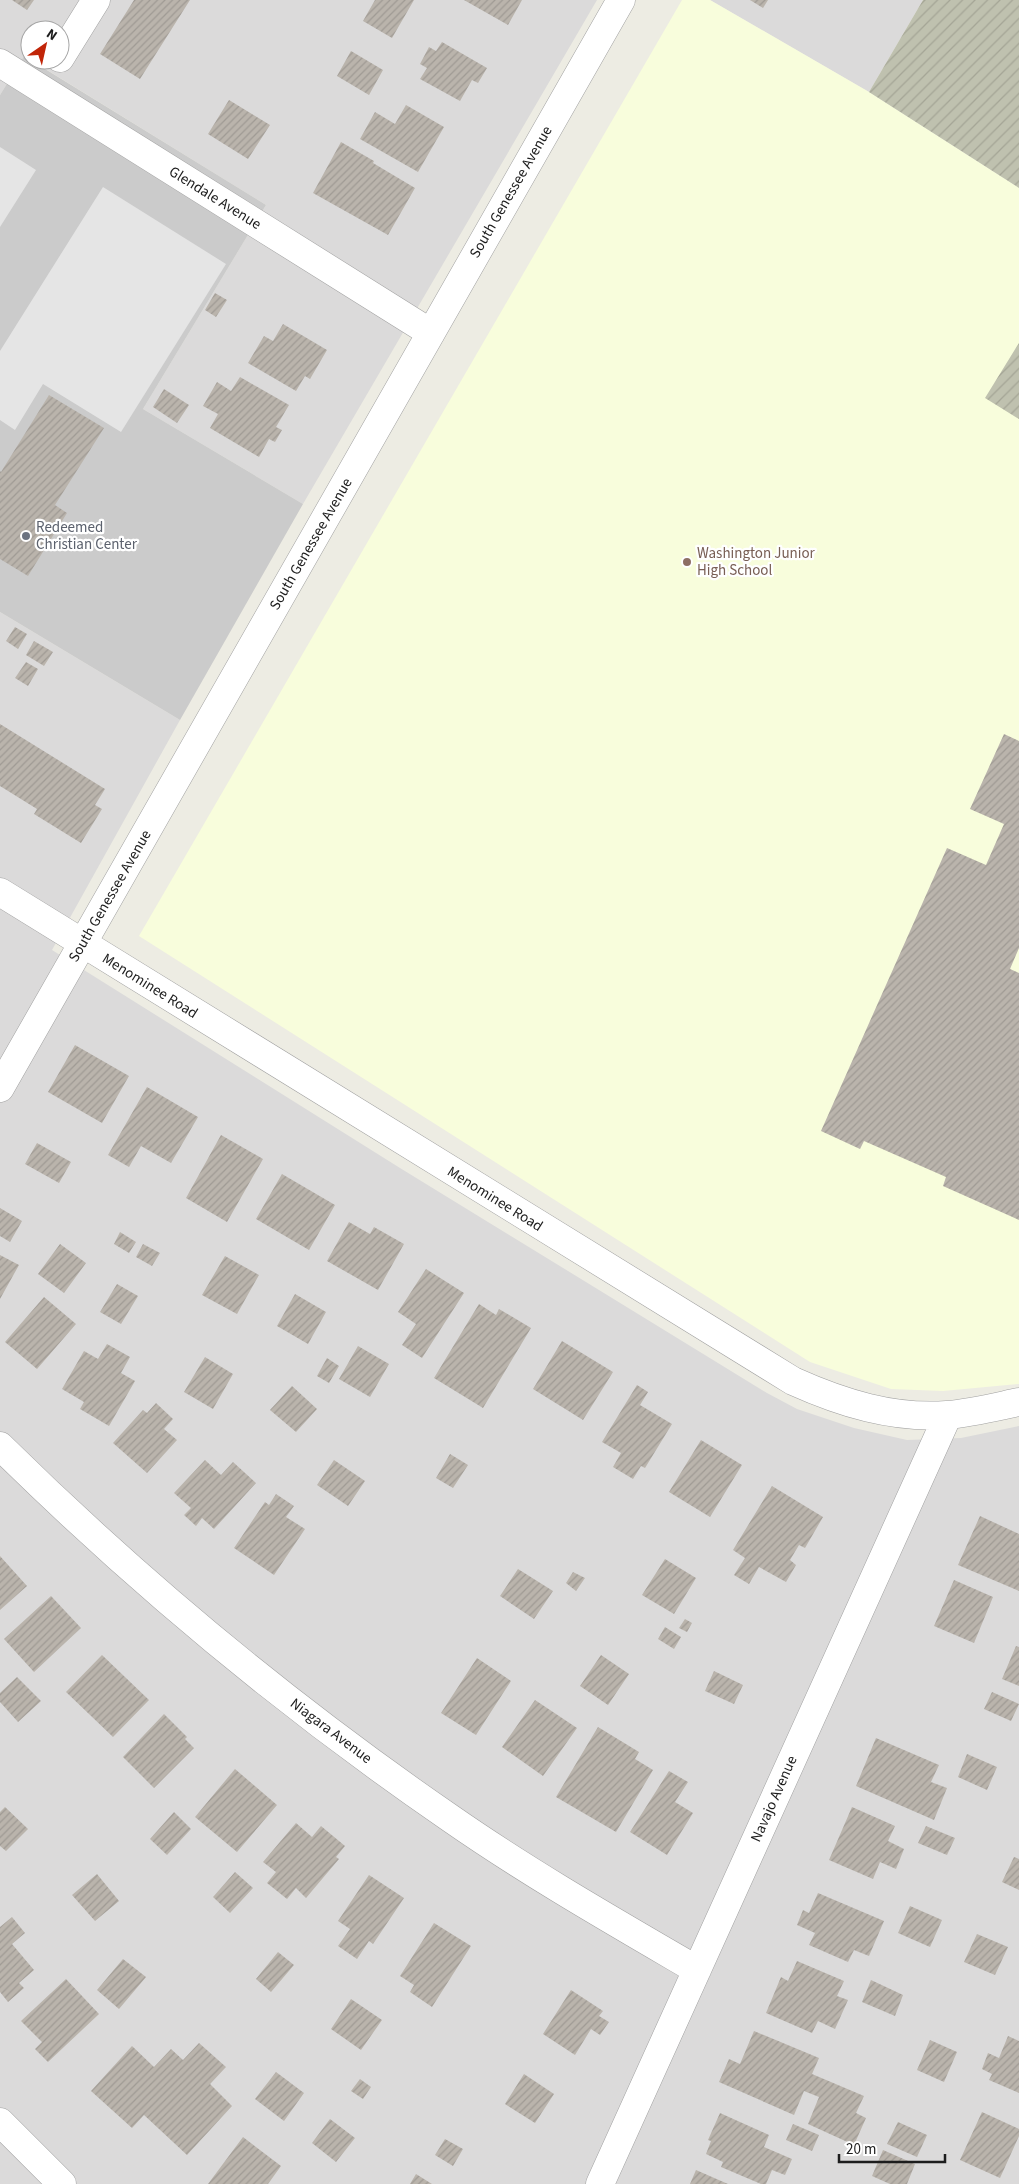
<svg xmlns="http://www.w3.org/2000/svg" width="1019" height="2184" viewBox="0 0 1019 2184" font-family="'Source Sans 3',sans-serif">
<style>
.residential{fill:#dbdada}
.education{fill:#f8fddc}
.religious{fill:#cbcbcb}
.construction{fill:url(#construction-furrows)}
.parking{fill:#e5e5e5}
.building{fill:url(#building-hatch)}
.lines{fill:none;stroke-linecap:round;stroke-linejoin:round}
.street-casing{stroke:#a1a1a1;stroke-width:29}
.street{stroke:#fff;stroke-width:28}
.worship-dot{fill:#6b7280;stroke:#fff;stroke-width:2}
.education-dot{fill:#8d6e63;stroke:#fff;stroke-width:2}
.labels{text-anchor:middle;dominant-baseline:central;stroke-width:4.5;stroke-linejoin:round;paint-order:stroke}
.street-label{font-size:15px;fill:#1d1d1d;stroke:#fff}
.worship-label{font-size:15px;fill:#5b616d;stroke:#fff;text-anchor:start}
.education-label{font-size:15px;fill:#785e54;stroke:#fff;text-anchor:start}
</style>
<defs>
<pattern id="construction-furrows" width="10" height="10" patternUnits="userSpaceOnUse" patternTransform="scale(1.25)"><rect width="10" height="10" fill="#bfc1af"/><path d="M-1 1l2-2M0 10L10 0M9 11l2-2" fill="none" stroke="#a4a596"/></pattern>
<pattern id="building-hatch" width="6" height="6" patternUnits="userSpaceOnUse" patternTransform="scale(1.25)"><rect width="6" height="6" fill="#bab4ac"/><path d="M-1 1l2-2M0 6l6-6M5 7l2-2" fill="none" stroke="#9f9a94"/></pattern>
</defs>
<rect width="100%" height="100%" fill="#edece3"/>
<path class="residential" d="M0,0H597L303,504L143,409L266,205L31,60H60V30H30V59L24,56L0,95Z
M710,0H923L869,92Z
M0,612L180,720L52,950L400,1168L767,1393L797,1409L854,1428L907,1440L961,1438L1019,1426V2184H0Z"/>
<path class="education" d="M682,0H710L869,92L1019,188V1384L943,1391L891,1389L810,1362L139,936Z"/>
<path class="religious" d="M24,56L266,205L143,409L303,504L180,720L0,612V95Z"/>
<path class="construction" d="M923,0H1019V188L869,92Z
M1019,343V419L985,398Z"/>
<path class="parking" d="M0,147L36,170L0,227Z
M103,187L226,264L121,432L43,384L15,430L0,420V351Z"/>
<path class="building" d="M12,0H34L27,10Z
M134,0H190L140,79L100,54Z
M375,0H414L392,38L363,21Z
M464,0H522L508,25Z
M750,0H768L763,8Z
M442,42L487,68L478,83L472,80L460,101L420,79L427,68L420,64L429,47L436,51Z
M351,51L383,70L369,95L337,76Z
M229,100L270,125L248,159L208,134Z
M406,105L444,127L418,172L360,139L375,112L395,124Z
M341,142L374,161L373,163L415,188L388,235L313,193Z
M215,293L227,300L216,317L205,310Z
M283,324L327,350L310,379L305,376L296,391L248,363L264,336L273,341Z
M240,377L289,405L276,427L282,430L275,442L269,439L259,457L210,428L218,414L203,406L217,382L231,391Z
M164,389L189,405L177,423L153,407Z
M49,395L104,428L55,505L67,513L28,576L0,559V471L1,472Z
M15,627L27,634L18,649L6,641Z
M34,641L53,652L44,666L26,655Z
M26,662L38,669L28,686L15,678Z
M0,724L105,789L95,805L102,809L81,843L34,814L37,809L0,786Z
M1004,734L1019,741V948L1010,969L1019,973V1220L943,1186L946,1177L864,1141L860,1149L821,1131L947,848L986,865L1004,824L970,809Z
M75,1045L129,1076L102,1123L48,1092Z
M147,1087L198,1117L171,1163L141,1146L129,1167L108,1155Z
M221,1135L263,1159L227,1222L186,1198Z
M37,1143L71,1162L59,1183L25,1164Z
M282,1174L335,1205L309,1250L256,1219Z
M0,1208L22,1221L10,1242L0,1236Z
M349,1222L370,1234L374,1227L404,1244L378,1290L327,1261Z
M120,1232L136,1242L129,1253L114,1244Z
M60,1244L86,1263L64,1293L38,1274Z
M143,1244L160,1253L152,1266L136,1257Z
M0,1255L19,1265L0,1299Z
M225,1256L259,1275L237,1314L202,1295Z
M426,1269L464,1293L422,1358L402,1345L416,1324L398,1312Z
M117,1284L138,1296L121,1324L100,1312Z
M295,1294L326,1312L308,1344L277,1326Z
M44,1297L76,1324L37,1369L5,1342Z
M479,1304L496,1315L499,1309L531,1328L483,1408L434,1378Z
M562,1341L613,1372L583,1420L533,1389Z
M107,1344L130,1357L121,1373L135,1381L109,1426L80,1409L84,1402L62,1389L84,1351L98,1359Z
M358,1346L389,1364L370,1397L339,1379Z
M205,1357L233,1374L213,1409L184,1392Z
M327,1358L339,1366L329,1383L317,1376Z
M637,1385L648,1392L640,1405L672,1424L645,1468L641,1466L633,1479L613,1467L621,1453L602,1442Z
M292,1386L317,1409L296,1432L270,1410Z
M156,1403L173,1419L164,1429L177,1440L147,1473L113,1443L143,1410L147,1413Z
M701,1440L742,1465L710,1517L669,1492Z
M450,1454L468,1465L453,1488L436,1478Z
M205,1460L221,1475L233,1462L256,1483L214,1529L202,1518L196,1526L184,1515L191,1508L174,1493Z
M334,1460L365,1481L348,1506L317,1485Z
M772,1486L823,1517L805,1548L799,1545L790,1560L796,1565L786,1582L759,1567L749,1584L734,1575L745,1558L733,1550Z
M276,1494L294,1506L286,1517L305,1529L274,1575L234,1548L265,1502L269,1505Z
M980,1516L1019,1534V1591L958,1565Z
M0,1556L27,1586L0,1610Z
M665,1559L696,1578L674,1614L642,1595Z
M518,1569L553,1591L534,1619L500,1596Z
M573,1572L585,1578L576,1591L566,1583Z
M954,1580L993,1597L974,1643L934,1626Z
M51,1596L81,1628L34,1672L4,1639Z
M685,1619L692,1623L687,1632L679,1628Z
M665,1627L681,1637L674,1649L658,1639Z
M1016,1646L1019,1647V1686L1002,1679Z
M102,1655L149,1700L113,1737L66,1692Z
M601,1655L629,1674L608,1705L580,1686Z
M477,1658L511,1681L476,1735L441,1713Z
M714,1671L743,1685L734,1704L705,1691Z
M17,1677L41,1701L18,1722L0,1702V1693Z
M992,1692L1019,1704L1011,1721L984,1709Z
M535,1700L577,1728L543,1776L502,1747Z
M164,1714L187,1737L185,1739L194,1748L154,1788L123,1757Z
M598,1727L639,1752L635,1759L653,1770L616,1832L556,1797Z
M876,1738L939,1765L931,1782L947,1788L934,1820L856,1786Z
M967,1754L997,1767L987,1790L958,1777Z
M235,1769L277,1805L237,1852L195,1817Z
M669,1771L688,1782L675,1802L693,1813L667,1855L630,1832Z
M5,1807L28,1829L6,1851L0,1846V1812Z
M852,1807L895,1826L888,1841L904,1849L896,1869L880,1862L873,1879L829,1860Z
M174,1812L191,1829L167,1855L150,1839Z
M296,1823L312,1837L321,1826L345,1846L336,1857L339,1859L306,1898L296,1888L287,1899L267,1883L276,1872L263,1862Z
M926,1826L955,1838L947,1855L918,1843Z
M1014,1857L1019,1859V1890L1002,1882Z
M235,1872L253,1888L230,1913L213,1897Z
M97,1874L119,1901L95,1921L72,1895Z
M369,1875L404,1898L373,1944L369,1941L357,1959L338,1946L350,1929L338,1921Z
M818,1893L884,1921L869,1956L854,1950L848,1962L809,1945L815,1933L797,1925L803,1910L809,1913Z
M910,1906L942,1920L930,1947L898,1933Z
M12,1917L25,1933L12,1944L34,1970L19,1983L24,1988L8,2002L0,1992V1927Z
M434,1923L471,1946L432,2007L410,1992L414,1985L400,1976Z
M977,1934L1008,1947L995,1975L964,1962Z
M278,1952L294,1965L271,1992L256,1979Z
M123,1959L146,1977L119,2009L97,1990Z
M797,1961L844,1981L837,1996L848,2000L835,2029L818,2021L812,2033L766,2013L781,1977L788,1981Z
M66,1979L99,2014L48,2062L35,2049L42,2042L21,2021Z
M871,1980L903,1995L895,2016L862,2002Z
M571,1990L603,2011L599,2016L609,2022L600,2035L591,2029L575,2055L543,2034Z
M351,1999L382,2020L361,2050L331,2029Z
M754,2031L819,2058L812,2074L864,2096L856,2113L866,2118L854,2145L808,2124L819,2097L804,2091L794,2115L719,2082L729,2059L740,2064Z
M1008,2036L1019,2041V2093L989,2080L992,2074L982,2069L988,2053L999,2058Z
M930,2040L957,2052L944,2082L917,2070Z
M199,2043L226,2067L210,2084L232,2106L187,2155L144,2115L132,2128L91,2091L132,2046L154,2067L171,2049L183,2060Z
M276,2072L304,2093L284,2121L255,2099Z
M524,2074L554,2094L535,2123L505,2104Z
M360,2079L371,2087L363,2099L351,2091Z
M982,2112L1019,2129V2136L1000,2178L960,2160Z
M720,2113L769,2135L764,2147L792,2159L785,2175L772,2170L766,2184H761L721,2167L723,2162L706,2154L711,2141L708,2140Z
M330,2119L355,2138L336,2162L312,2143Z
M898,2122L927,2135L917,2157L887,2144Z
M793,2124L819,2135L812,2151L786,2140Z
M243,2137L281,2166L268,2184H208Z
M445,2139L463,2149L453,2166L435,2155Z
M883,2150L915,2164L907,2184H890L872,2176Z
M696,2170L728,2184H690Z
M416,2174L432,2184H410Z"/>
<g class="lines">
<g class="street-casing">
<path id="street" d="M60,58L96,0
M0,63L431,333
M0,892L793,1381C842,1403 893,1419 947,1415C971,1413 995,1407 1019,1402
M0,1088L621,0
M0,1446C138,1582 290,1708 450,1818C529,1873 613,1921 697,1970
M0,2122L62,2184
M600,2184L948,1415"/>
</g>
<use href="#street" class="street"/>
</g>
<circle class="worship-dot" cx="26" cy="536" r="5"/>
<circle class="education-dot" cx="687" cy="562" r="5"/>
<g class="labels">
<g class="street-label">
<text transform="translate(511 192) rotate(-60)">South Genessee Avenue</text>
<text transform="translate(215 198) rotate(32)">Glendale Avenue</text>
<text transform="translate(311 544) rotate(-60)">South Genessee Avenue</text>
<text transform="translate(110 896) rotate(-60)">South Genessee Avenue</text>
<text transform="translate(150 986) rotate(32)">Menominee Road</text>
<text transform="translate(495 1199) rotate(32)">Menominee Road</text>
<text transform="translate(331 1731) rotate(37)">Niagara Avenue</text>
<text transform="translate(774 1799) rotate(-66)">Navajo Avenue</text>
</g>
<g class="worship-label">
<text x="36" y="527">Redeemed<tspan x="36" dy="17">Christian Center</tspan></text>
</g>
<g class="education-label">
<text x="697" y="553">Washington Junior<tspan x="697" dy="17">High School</tspan></text>
</g>
</g>
<g transform="translate(45 45) rotate(34)"><circle r="24" fill="#ffffff" stroke="#a5a5a5"/>
<path d="M0-4L9 19L0 12L-9 19Z" fill="#c12508"/>
<text y="-8" font-size="14" font-weight="bold" text-anchor="middle" fill="#1d1d1d">N</text>
</g>
<path d="M839 2154v8h106v-8" fill="none" stroke="#1d1d1d" stroke-width="2.5"/>
<text x="846" y="2154" font-size="15" fill="#1d1d1d" stroke="#ffffff" stroke-width="4" paint-order="stroke">20 m</text>
</svg>
